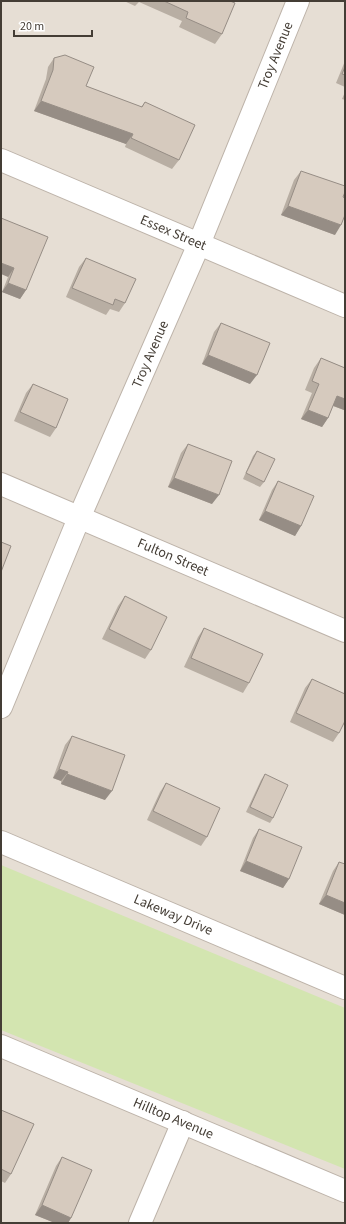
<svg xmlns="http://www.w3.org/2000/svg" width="346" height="1224" viewBox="0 0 346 1224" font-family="'Source Sans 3',sans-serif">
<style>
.residential{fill:#e6ded4}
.green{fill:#d3e5b0}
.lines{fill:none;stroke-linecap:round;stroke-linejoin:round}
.minor-casing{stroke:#bdb3a9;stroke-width:24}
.minor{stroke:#fff;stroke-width:22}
.wall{fill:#b8aea3}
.shaded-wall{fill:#968d85}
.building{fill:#d6cabe;stroke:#968d85}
.labels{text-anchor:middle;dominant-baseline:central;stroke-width:4;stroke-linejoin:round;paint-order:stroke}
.street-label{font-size:14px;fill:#443d35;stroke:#fff}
</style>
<rect width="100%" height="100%" fill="#f2ede6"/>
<path class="residential" d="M1,1H345V1025L1,878Z
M1,1021L345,1167V1223H1Z"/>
<path class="green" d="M1,865L345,1008V1169L1,1030Z"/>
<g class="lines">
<g class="minor-casing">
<g id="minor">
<path id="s1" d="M1,160L345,306"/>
<path id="s2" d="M1,484L345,631"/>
<path id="s3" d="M1,707L79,518L199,244L298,1"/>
<path id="s4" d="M1,842L345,988"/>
<path id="s5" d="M1,1046L345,1191"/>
<path d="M140,1223L183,1122"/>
</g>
</g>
<use href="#minor" class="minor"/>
</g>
<path class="wall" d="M124,1H230L222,34L215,44L179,27L182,21L139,2L135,6Z
M54,58L86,86L141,107L145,102L179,160L172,169L125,147L126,144L34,111L46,79L48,67Z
M345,61V87L336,83Z
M345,92V100L342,99Z
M301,171L335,235L281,215L294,180Z
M1,218L26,290L20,299L2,292L8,277Z
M86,258L125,303L119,312L110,309L106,315L66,297L79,267Z
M221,323L250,384L202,364L214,332Z
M321,358L345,368V409L344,410L333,406L328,418L322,427L301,419L312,393L305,390L314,368Z
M33,384L56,428L50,437L14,421L26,393Z
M188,444L212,504L168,487L181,453Z
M257,451L264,482L260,487L243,479L253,456Z
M278,481L301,526L295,536L259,520L272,490Z
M125,596L151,650L145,659L102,639L118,606Z
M204,628L249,683L243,693L184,667L198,637Z
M312,679L339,733L333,742L290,722L305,688Z
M72,736L105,800L61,784V781L53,778L65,745Z
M265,774L273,818L270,823L246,812L261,780Z
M166,783L207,837L201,846L147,820L160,792Z
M259,829L289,879L283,888L240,871L253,838Z
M339,862L345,915L319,904L333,871Z
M1,1110L11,1174L5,1183L1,1181Z
M62,1157L71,1218L68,1223H55L35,1215L56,1166Z"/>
<path class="shaded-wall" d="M41,101L133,134L126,144L34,111Z
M288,206L341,225L335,235L281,215Z
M1,263L14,268L8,277L1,274Z
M8,283L26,290L20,299L2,292Z
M208,355L257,375L250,384L202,364Z
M337,396L345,399V409L344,410L331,405Z
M308,410L328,418L322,427L301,419Z
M174,478L219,495L212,504L168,487Z
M265,511L301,526L295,536L259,520Z
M59,769L68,772L61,781L53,778Z
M67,774L112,791L105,800L61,784Z
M246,861L289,879L283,888L240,871Z
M326,895L345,903V915L319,904Z
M42,1205L71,1218L68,1223H55L35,1215Z"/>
<path class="building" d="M164,1H230L235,3L222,34L186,18L188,12Z
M65,55L94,67L86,86L142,107L145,102L195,125L179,160L131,138L133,134L41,101L53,70L54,58Z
M345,67V75L342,74Z
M301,171L345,186V192L343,197L345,198V215L341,225L288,206Z
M1,218L48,237L26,290L8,283L14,268L1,263Z
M86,258L136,279L125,303L115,299L113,305L72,288Z
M221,323L270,343L257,375L208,355Z
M321,358L345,368V399L337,396L328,418L308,410L319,384L312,381Z
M33,384L68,399L56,428L20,412Z
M188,444L232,461L219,495L174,478Z
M257,451L275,459L264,482L246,473Z
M278,481L314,496L301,526L265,511Z
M1,542L11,546L1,572Z
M125,596L167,617L151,650L109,629Z
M204,628L263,654L249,683L191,658Z
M312,679L345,694V721L339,733L296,713Z
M72,736L125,755L112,791L67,774L68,772L59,769Z
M265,774L288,785L273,818L250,807Z
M166,783L220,808L207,837L153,811Z
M259,829L302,847L289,879L246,861Z
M339,862L345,864V903L326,895Z
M1,1110L34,1124L11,1174L1,1169Z
M62,1157L92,1170L71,1218L42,1205Z"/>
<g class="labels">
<g class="street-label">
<text stroke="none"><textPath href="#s3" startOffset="707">Troy Avenue</textPath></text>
<text stroke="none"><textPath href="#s1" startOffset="187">Essex Street</textPath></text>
<text stroke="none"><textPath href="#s3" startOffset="383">Troy Avenue</textPath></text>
<text stroke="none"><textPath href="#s2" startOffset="187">Fulton Street</textPath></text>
<text stroke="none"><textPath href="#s4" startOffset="187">Lakeway Drive</textPath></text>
<text stroke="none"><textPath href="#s5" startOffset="187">Hilltop Avenue</textPath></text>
</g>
</g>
<rect width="346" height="1224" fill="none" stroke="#443d35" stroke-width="4"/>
<path d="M14 30v6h78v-6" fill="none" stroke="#443d35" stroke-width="2"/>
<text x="20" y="30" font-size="12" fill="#443d35" stroke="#ffffff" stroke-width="3" paint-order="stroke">20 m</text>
</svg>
